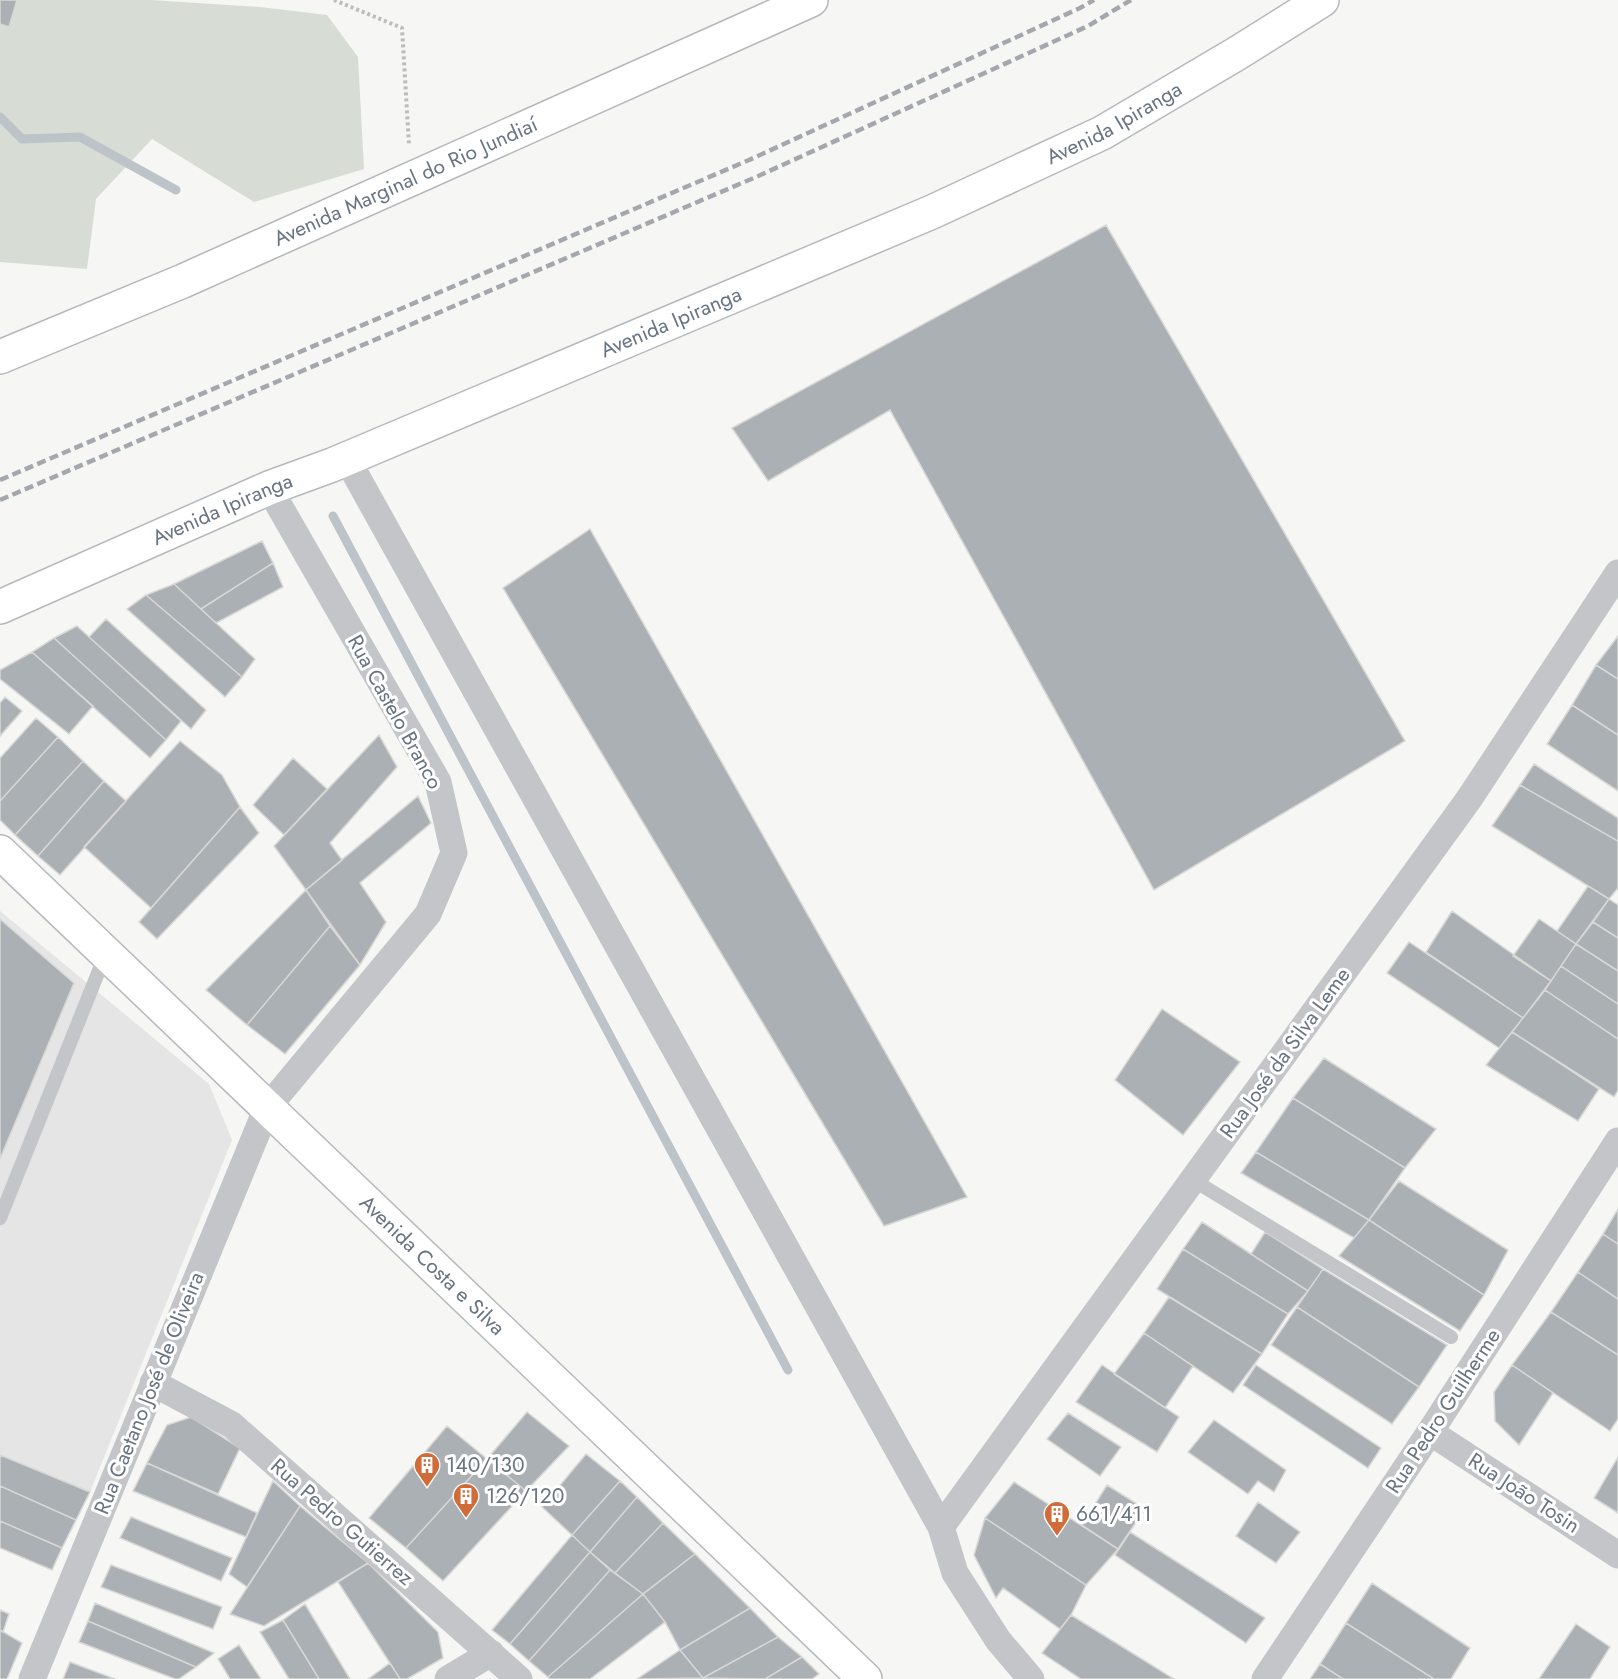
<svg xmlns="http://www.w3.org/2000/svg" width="1618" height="1679" viewBox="0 0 1618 1679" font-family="Jost,sans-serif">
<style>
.built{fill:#e4e5e4}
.green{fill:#d7ddd5}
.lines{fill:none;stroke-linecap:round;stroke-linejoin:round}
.stream{stroke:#bcc4c9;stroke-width:9}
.building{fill:#abb0b5;stroke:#d8d8d6;stroke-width:1.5}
.secondary-casing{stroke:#b5b9bd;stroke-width:36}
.primary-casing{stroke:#b4b7bb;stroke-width:36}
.path{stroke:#babcbe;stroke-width:4;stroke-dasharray:3 3;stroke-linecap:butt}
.service{stroke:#c3c5c8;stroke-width:14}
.minor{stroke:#c3c5c8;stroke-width:27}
.secondary{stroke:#fff;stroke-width:33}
.primary{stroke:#fff;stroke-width:33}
.rail{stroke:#a4a8ad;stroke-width:4.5;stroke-dasharray:9 4.5;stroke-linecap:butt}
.labels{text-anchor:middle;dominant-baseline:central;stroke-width:6;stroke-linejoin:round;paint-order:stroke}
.street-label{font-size:21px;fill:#697481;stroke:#fff}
.poi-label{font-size:21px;fill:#697481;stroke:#fff;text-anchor:start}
</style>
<rect width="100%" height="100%" fill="#f6f6f4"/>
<path class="built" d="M0,911L209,1084L232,1140L90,1492L0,1455Z"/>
<path class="green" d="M0,0H151L260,7L327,15L358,57L364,169L254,202L152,139L96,199L87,269L0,262Z"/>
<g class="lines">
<path class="stream" d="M0,117L22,139L80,137L176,190
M333,516L788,1370"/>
</g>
<path class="building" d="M0,0H17L9,27L0,24Z
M1106,225L1405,741L1154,890L890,410L768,481L732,428Z
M590,529L967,1197L884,1226L503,588Z
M262,541L273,563L201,609L174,584Z
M273,563L283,587L216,623L201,609Z
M174,584L255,659L242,677L146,595Z
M146,595L242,677L225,697L127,609Z
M106,619L206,710L191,729L89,637Z
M77,626L181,721L166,740L54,638Z
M1618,636V679L1596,665Z
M54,638L166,740L150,758L32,652Z
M32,652L93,706L69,734L0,679V670Z
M1596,665L1618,679V735L1572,705Z
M5,697L22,711L0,736V703Z
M1572,705L1618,735V791L1547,744Z
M36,718L58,737L0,801V758Z
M379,735L397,767L330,843L342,860L306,890L274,846Z
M58,737L83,761L15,835L0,820V801Z
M180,741L222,775L240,807L151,908L84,847Z
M293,758L327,789L284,835L253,805Z
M83,761L104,781L38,856L15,835Z
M1534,764L1618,818V841L1520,785Z
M104,781L126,801L60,875L38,856Z
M1520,785L1618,841V888L1609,899L1492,826Z
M418,796L431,823L360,883L386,922L360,965L306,890Z
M240,807L259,833L157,939L139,922Z
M1588,886L1609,899L1576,944L1557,931Z
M306,890L330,926L247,1025L206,990Z
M1609,899L1618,905V938L1593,922Z
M1452,911L1551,981L1523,1018L1426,952Z
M0,919L74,983L0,1159Z
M1539,919L1576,944L1551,981L1513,956Z
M1593,922L1618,938V971L1576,944Z
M330,926L360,965L285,1054L247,1025Z
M1409,942L1523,1018L1499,1048L1387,973Z
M1576,944L1618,971V1004L1561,966Z
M1561,966L1618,1004V1039L1545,990Z
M1545,990L1618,1039V1090L1614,1097L1512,1032Z
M1162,1009L1240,1062L1183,1135L1115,1080Z
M1512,1032L1599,1089L1578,1121L1486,1065Z
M1324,1058L1436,1129L1405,1168L1293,1098Z
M1293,1098L1405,1168L1369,1220L1256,1152Z
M1256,1152L1369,1220L1354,1238L1241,1173Z
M1399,1181L1508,1250L1484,1295L1369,1220Z
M1618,1209V1244L1603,1234Z
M1369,1220L1484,1295L1460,1331L1339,1256Z
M1202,1222L1251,1254L1308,1291L1288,1314L1183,1249Z
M1265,1232L1323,1269L1308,1291L1251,1254Z
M1603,1234L1618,1244V1299L1578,1272Z
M1183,1249L1288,1314L1262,1354L1157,1289Z
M1323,1269L1447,1345L1419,1387L1297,1307Z
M1578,1272L1618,1299V1355L1551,1312Z
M1169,1297L1262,1354L1233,1393L1144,1333Z
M1297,1307L1419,1387L1392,1424L1271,1345Z
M1551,1312L1618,1355V1419L1610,1431L1512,1365Z
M1144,1333L1193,1366L1165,1408L1114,1374Z
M1102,1365L1179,1417L1157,1452L1076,1402Z
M1256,1365L1381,1448L1368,1468L1243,1385Z
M1512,1365L1553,1393L1519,1445L1495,1421L1494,1392Z
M527,1412L569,1446L526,1491L487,1459Z
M1068,1413L1121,1447L1100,1476L1047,1439Z
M191,1417L240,1448L218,1494L147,1463L167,1425Z
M1214,1420L1286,1470L1274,1492L1258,1481L1248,1494L1188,1452Z
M447,1426L487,1459L406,1548L369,1518Z
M586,1454L620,1481L572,1535L542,1507Z
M0,1455L90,1492L76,1520L0,1486Z
M1618,1457V1513L1594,1498Z
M487,1459L526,1491L443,1581L406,1548Z
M147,1463L257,1513L246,1537L133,1491Z
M273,1481L300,1506L247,1587L229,1574Z
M620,1481L637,1497L590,1552L572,1535Z
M1014,1482L1118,1549L1086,1585L985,1518Z
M1107,1485L1145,1509L1118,1549L1082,1525Z
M0,1486L76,1520L62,1548L0,1521Z
M637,1497L663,1523L615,1573L590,1552Z
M1258,1502L1300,1532L1276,1563L1236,1536Z
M300,1506L368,1563L264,1626L230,1614Z
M131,1517L232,1558L221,1581L120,1538Z
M985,1518L1086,1585L1071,1615L1060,1629L1003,1588L996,1598L974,1555Z
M0,1521L62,1548L52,1570L0,1548Z
M663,1523L695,1554L643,1594L615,1573Z
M1130,1532L1265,1618L1246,1643L1115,1555Z
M572,1535L590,1552L510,1644L492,1630Z
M590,1552L610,1570L529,1661L510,1644Z
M695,1554L750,1608L680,1650L665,1622L643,1594Z
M368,1563L438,1632L443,1658L407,1679H400L338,1582Z
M111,1565L222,1607L213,1629L101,1587Z
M610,1570L643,1594L548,1677L529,1661Z
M1372,1583L1470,1648L1451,1679H1434L1346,1623Z
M643,1594L665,1622L590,1679H550L548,1677Z
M95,1603L214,1653L196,1667L88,1621Z
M305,1604L350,1679H319L283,1620Z
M750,1608L778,1637L703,1678L680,1650Z
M0,1610L9,1614L3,1632L0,1630Z
M1071,1615L1174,1679H1081L1042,1653Z
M283,1620L319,1679H289L260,1632Z
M88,1621L196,1667L179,1679H175L79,1642Z
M1346,1623L1434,1679H1343L1320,1664Z
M1576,1624L1610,1647L1590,1679H1539Z
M0,1630L22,1643L7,1679H0Z
M778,1637L802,1657L765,1679L703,1678Z
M239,1645L261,1679H230L218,1659Z
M680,1650L703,1678L637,1679Z
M802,1657L819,1674L812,1679H765Z
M70,1662L115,1679H63Z
M390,1663L400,1679H368Z
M1320,1664L1343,1679H1310Z"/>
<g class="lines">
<g class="secondary-casing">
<g id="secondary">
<path id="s1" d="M0,607L269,488L332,465L932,212L1102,133L1236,54L1322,0"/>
<path id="s2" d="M0,852L865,1679"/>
</g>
</g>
<g class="primary-casing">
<g id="primary">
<path id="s3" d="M0,357L183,281L811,0"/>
</g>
</g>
<path class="path" d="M334,0L402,28L409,145"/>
<path class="service" d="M1193,1180L1451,1337
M0,1218L106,953"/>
<path class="minor" d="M347,459L941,1527L955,1573L998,1640L1031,1679
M153,1383L232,1425L519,1679
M1430,1432L1618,1555
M941,1527L1469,799L1618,573
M32,1679L267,1108L428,914L454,853L438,782L269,488
M448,1679L491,1653
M1265,1679L1430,1432L1618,1141"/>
<use href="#secondary" class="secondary"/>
<use href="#primary" class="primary"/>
<path class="rail" d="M0,480L749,160L1080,8L1094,0
M0,500L756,177L1088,26L1131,0"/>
</g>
<defs>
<g id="building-pin" transform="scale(1.35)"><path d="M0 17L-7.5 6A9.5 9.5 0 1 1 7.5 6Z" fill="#d06b3a" stroke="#fff"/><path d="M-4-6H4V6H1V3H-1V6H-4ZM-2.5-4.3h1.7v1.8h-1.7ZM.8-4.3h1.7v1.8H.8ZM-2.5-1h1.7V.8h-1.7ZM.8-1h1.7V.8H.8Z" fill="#fff"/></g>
</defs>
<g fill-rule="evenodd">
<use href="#building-pin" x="427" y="1465"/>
<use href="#building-pin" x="466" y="1496"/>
<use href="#building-pin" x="1057" y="1514"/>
</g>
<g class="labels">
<g class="street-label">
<text stroke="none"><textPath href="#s1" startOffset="1215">Avenida Ipiranga</textPath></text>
<text stroke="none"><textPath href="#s3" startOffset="442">Avenida Marginal do Rio Jundiaí</textPath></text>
<text stroke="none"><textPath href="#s1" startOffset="729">Avenida Ipiranga</textPath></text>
<text stroke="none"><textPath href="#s1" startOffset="243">Avenida Ipiranga</textPath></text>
<text transform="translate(395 712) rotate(61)">Rua Castelo Branco</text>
<text transform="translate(1285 1053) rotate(-54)">Rua José da Silva Leme</text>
<text stroke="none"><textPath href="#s2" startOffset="598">Avenida Costa e Silva</textPath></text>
<text transform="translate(149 1393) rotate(-68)">Rua Caetano José de Oliveira</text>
<text transform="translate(1443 1411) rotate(-57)">Rua Pedro Guilherme</text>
<text transform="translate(1524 1493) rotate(33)">Rua João Tosin</text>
<text transform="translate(342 1522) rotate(41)">Rua Pedro Gutierrez</text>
</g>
<g class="poi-label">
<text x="446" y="1465">140/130</text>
<text x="486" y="1496">126/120</text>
<text x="1076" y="1514">661/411</text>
</g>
</g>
</svg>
